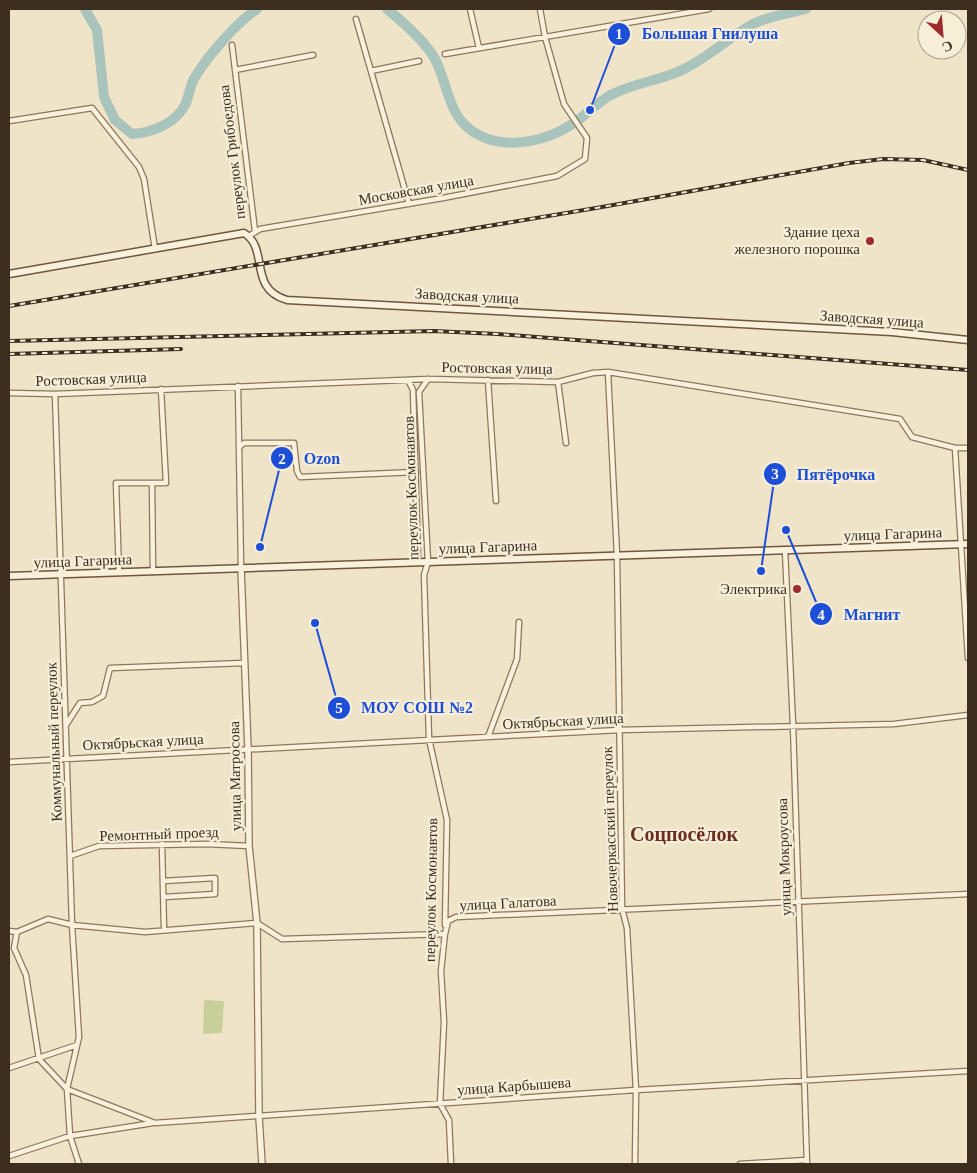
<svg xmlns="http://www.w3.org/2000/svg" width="977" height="1173" viewBox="0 0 977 1173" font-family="Georgia,serif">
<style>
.green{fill:#c9cf9b}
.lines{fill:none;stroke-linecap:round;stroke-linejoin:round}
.river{stroke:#a9c4bc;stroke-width:10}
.minor-casing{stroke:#8d765c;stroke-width:7}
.tertiary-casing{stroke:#8d765c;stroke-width:8}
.secondary-casing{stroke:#6f573f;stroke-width:9}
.minor{stroke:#faf1dc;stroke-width:4.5}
.tertiary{stroke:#faf1dc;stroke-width:5.5}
.secondary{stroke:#faf1dc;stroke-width:6}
.rail-casing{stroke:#3d2e20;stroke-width:4}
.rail{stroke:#f7eed8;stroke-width:2;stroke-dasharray:5.5;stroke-linecap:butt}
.poi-dot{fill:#9e2a2b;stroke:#f7eed8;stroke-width:2}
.labels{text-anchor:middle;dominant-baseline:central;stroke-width:4.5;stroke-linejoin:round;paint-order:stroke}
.street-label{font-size:15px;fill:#3d2e20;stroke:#f7eed8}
.poi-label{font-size:15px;fill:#3d2e20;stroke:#f7eed8;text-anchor:end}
.district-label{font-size:20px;font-weight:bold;fill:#6b2e1e;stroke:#f7eed8}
.leader{fill:none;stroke:#1d4ed8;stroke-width:2}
.callout-dot{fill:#1d4ed8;stroke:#f7eed8;stroke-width:2}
.mark-label{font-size:15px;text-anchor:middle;font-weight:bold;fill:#fff}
.callout-label{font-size:16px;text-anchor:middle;font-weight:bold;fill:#1d4ed8;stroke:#f7eed8;stroke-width:4.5;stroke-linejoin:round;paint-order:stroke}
</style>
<rect width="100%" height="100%" fill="#f0e4c8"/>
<path class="green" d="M204,1000L224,1001L222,1033L203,1034Z"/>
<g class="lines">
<path class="river" d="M85,9L97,30L104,97L115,120L132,134C152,133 177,123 186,103C189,95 190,85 195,77C208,56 236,23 257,9
M387,9C403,22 427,43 436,61C446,81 449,111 466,126C497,154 547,143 578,120C589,112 599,101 611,95C633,83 659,81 682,70C708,58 730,36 755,23C770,16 790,13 806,9"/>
<g class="minor-casing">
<path id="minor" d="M470,9L479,48
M356,19L409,204
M232,45L255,231
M445,54L709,9
M235,70L313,55
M371,71L419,61
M9,121L92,108L139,167L144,179L155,249
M249,236L260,229L443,198L557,176L585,159L587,138L564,104L545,37L540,9
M608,372L617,555L622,909L627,928L636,1090L635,1164
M428,379L419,392L428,562L424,575L429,739L447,820L445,925
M408,380L413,390L418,562
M488,380L496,501
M558,382L566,443
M238,386L241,568
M9,393L55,394L428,379L558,382L593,373L608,372L900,419L912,437L955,448H968
M55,394L72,925L79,1037L67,1089L70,1136L79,1164
M239,447L244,443H294L297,471L300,477L416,472
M955,448L968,658
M152,483L153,572
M785,550L793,725L807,1164
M119,572L116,483H166L161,389
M66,725L80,703L92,702L103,696L110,668L244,663
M488,737L517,659L519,622
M9,762L620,730L894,724L968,715
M162,844L164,930
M70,856L99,846L207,844L249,846
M163,881L215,878V894L164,897
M9,931L17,932L48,919L72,925L145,932L257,923L282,939L445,934L448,921L456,917L968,894
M17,932L14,948L26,975L39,1059L67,1089L155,1123L636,1090L968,1071
M445,933L441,971L444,1022L440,1104L449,1120L451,1164
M9,1068L77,1045
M9,1156L70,1136L153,1123
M740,1164L806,1160"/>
</g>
<g class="tertiary-casing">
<path id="tertiary" d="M241,568L248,749L249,846L257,923L259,1117L262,1164"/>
</g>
<g class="secondary-casing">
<path id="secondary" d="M9,274L244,233C270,249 247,288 287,300L892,332L968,340
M9,576L968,544"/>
</g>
<use href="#minor" class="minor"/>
<use href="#tertiary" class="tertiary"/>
<use href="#secondary" class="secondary"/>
<g class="rail-casing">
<path id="rail" d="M9,306L602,207L849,163L883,159L923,160L968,170
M9,341L434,331L497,334L968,370
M9,354L181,349"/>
</g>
<use href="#rail" class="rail"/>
</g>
<g class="poi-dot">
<circle cx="870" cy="241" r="5"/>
<circle cx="797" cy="589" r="5"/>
</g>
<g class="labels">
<g class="street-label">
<text transform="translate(232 152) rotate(-97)">переулок Грибоедова</text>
<text transform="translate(416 190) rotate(-10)">Московская улица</text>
<text transform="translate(467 296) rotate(3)">Заводская улица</text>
<text transform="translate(872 319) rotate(4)">Заводская улица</text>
<text transform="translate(497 368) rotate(1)">Ростовская улица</text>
<text transform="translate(91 379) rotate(-2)">Ростовская улица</text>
<text transform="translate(411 488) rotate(-92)">переулок Космонавтов</text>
<text transform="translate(893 534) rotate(-2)">улица Гагарина</text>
<text transform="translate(488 547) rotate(-2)">улица Гагарина</text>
<text transform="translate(83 561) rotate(-2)">улица Гагарина</text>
<text transform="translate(563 721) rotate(-3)">Октябрьская улица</text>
<text transform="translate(54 742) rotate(-92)">Коммунальный переулок</text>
<text transform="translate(143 742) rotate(-3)">Октябрьская улица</text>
<text transform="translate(235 776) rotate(-91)">улица Матросова</text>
<text transform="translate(610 829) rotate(-92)">Новочеркасский переулок</text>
<text transform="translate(159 834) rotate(-2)">Ремонтный проезд</text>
<text transform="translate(784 857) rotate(-92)">улица Мокроусова</text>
<text transform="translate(431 890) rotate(-89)">переулок Космонавтов</text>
<text transform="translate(508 903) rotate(-3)">улица Галатова</text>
<text transform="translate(514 1086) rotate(-4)">улица Карбышева</text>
</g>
<g class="poi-label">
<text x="860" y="232">Здание цеха<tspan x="860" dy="17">железного порошка</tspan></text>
<text x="787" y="589">Электрика</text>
</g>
<g class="district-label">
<text x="684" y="834">Соцпосёлок</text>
</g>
</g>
<path class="leader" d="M590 110L619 34M260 547L282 458M761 571L775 474M786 530L821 614M315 623L339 708"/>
<g class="callout-dot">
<circle cx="590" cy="110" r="5"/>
<circle cx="260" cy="547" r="5"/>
<circle cx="761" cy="571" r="5"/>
<circle cx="786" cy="530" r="5"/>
<circle cx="315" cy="623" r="5"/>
<circle cx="619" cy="34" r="12"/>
<circle cx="282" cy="458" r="12"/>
<circle cx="775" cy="474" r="12"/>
<circle cx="821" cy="614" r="12"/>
<circle cx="339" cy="708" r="12"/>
</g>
<g class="mark-label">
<text x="619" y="39">1</text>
<text x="282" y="464">2</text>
<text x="775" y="479">3</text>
<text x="821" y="620">4</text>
<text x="339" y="713">5</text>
</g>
<g class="callout-label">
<text x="710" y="39">Большая Гнилуша</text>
<text x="322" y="464">Ozon</text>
<text x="836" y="480">Пятёрочка</text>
<text x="872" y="620">Магнит</text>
<text x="417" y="713">МОУ СОШ №2</text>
</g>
<rect width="977" height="1173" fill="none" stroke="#3d2e20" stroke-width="20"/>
<g transform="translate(942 35) rotate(154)"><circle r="24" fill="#f7eed8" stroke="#ada18e"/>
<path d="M0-4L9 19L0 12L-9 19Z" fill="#9e2a2b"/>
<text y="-8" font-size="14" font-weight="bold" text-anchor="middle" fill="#3d2e20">С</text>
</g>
</svg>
